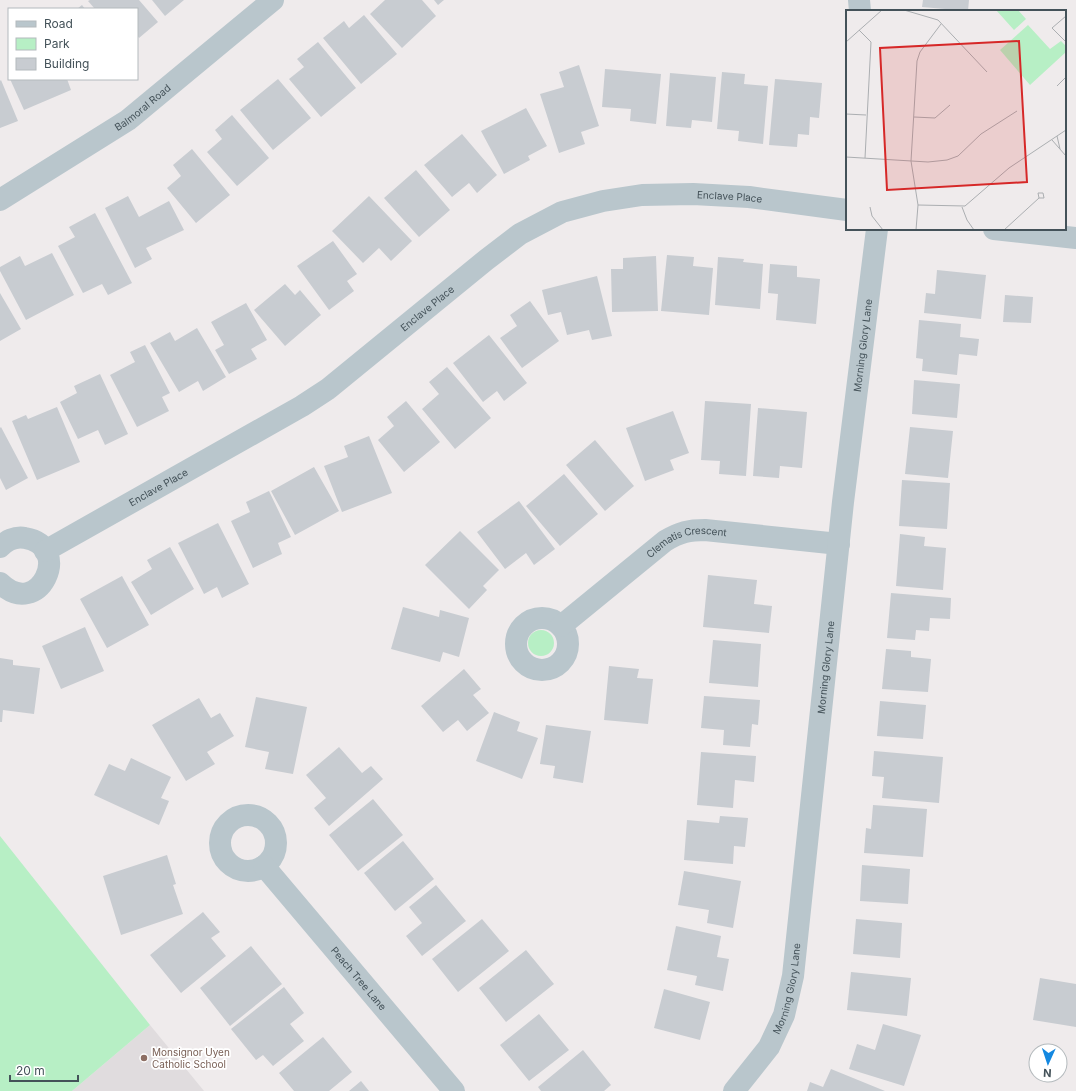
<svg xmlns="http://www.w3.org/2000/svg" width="1076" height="1091" viewBox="0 0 1076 1091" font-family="Inter,sans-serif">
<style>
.education{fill:#e0dcde}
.green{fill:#b7efc5}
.building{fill:#c8ccd1}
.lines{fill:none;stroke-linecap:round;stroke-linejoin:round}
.minor{stroke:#b9c6cc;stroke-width:22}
.education-dot{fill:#8d6e63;stroke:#fff;stroke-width:1.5}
.labels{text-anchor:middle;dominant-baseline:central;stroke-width:3.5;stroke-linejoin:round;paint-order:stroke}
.street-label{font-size:10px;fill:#445259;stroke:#fff}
.education-label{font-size:10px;fill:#785e54;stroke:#fff;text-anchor:start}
.inset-road{fill:none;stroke:#abaeb1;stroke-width:1}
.view{fill:#d62828;fill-opacity:0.15;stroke:#d62828;stroke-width:2}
.inset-edge{fill:none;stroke:#445259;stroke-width:2}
</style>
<rect width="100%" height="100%" fill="#efebec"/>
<path class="education" d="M150,1025L204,1091H72Z"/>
<path class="green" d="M528 643a13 13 0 1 1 26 0a13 13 0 1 1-26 0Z
M0,836L150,1025L72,1091H0Z"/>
<path class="building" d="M90,0H139L158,22L139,38L137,35V9H95L88,1Z
M152,0H184L165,16Z
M385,0H422L436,16L402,48L370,14Z
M434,0H444L438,5Z
M923,0H969L968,11L922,7Z
M82,5L85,9H77Z
M364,15L397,54L361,84L323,38L344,21L349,28Z
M318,42L356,88L321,117L289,79L304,67L297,59Z
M579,65L599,126L581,132L585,144L559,153L540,94L564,87L559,72Z
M605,69L661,74L656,124L630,121L631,109L602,107Z
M722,72L745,74L744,84L768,86L763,144L738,141L739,131L717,129Z
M670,73L716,77L712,122L692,120L691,128L666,126Z
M10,79H67L71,90L24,110Z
M278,79L311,118L273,150L240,110Z
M775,79L822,83L819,118L810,117L809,135L798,134L797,147L769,145Z
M1,80L18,121L0,128V81Z
M526,108L547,146L528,156L530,160L504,174L481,131Z
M232,115L269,158L237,186L207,152L222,139L215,130Z
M462,134L497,175L477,193L469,183L452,197L424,165Z
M192,149L230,195L196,223L167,188L181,176L173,165Z
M416,170L450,210L419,237L384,198Z
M128,196L139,217L169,201L184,230L146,248L152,259L135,268L105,208Z
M369,196L412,241L391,261L379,248L363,263L332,231Z
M95,213L132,283L108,295L102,284L83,293L58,246L75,237L69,227Z
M333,241L357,274L347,281L354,291L329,310L297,266Z
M52,253L74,295L26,320L0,271V267L20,256L25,266Z
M667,255L694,257L693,266L713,268L709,315L661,311Z
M656,256L658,311L612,312L611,269H623V258Z
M718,257L744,259L743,262L763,264L760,309L715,305Z
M770,264L797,266V277L820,279L816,324L776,320L778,294L768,293Z
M937,270L986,275L981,319L924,313L926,293L935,294Z
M597,276L612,336L592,340L589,330L567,335L561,312L548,315L542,290Z
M285,284L295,295L300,290L321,315L285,346L254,310Z
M0,293L21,329L0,341Z
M1005,295L1033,297L1031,323L1003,322Z
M530,301L559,341L522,368L500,338L517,326L510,315Z
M246,303L267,340L251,349L257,359L229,374L215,350L224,345L211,322Z
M919,320L961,324L960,337L979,339L977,356L959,354L957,375L922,371L923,359L916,358Z
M197,328L226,377L203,391L198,381L179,392L150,343L170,332L175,341Z
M489,335L527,383L504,401L497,391L483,402L453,363Z
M145,345L170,393L162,397L169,411L137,427L110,375L135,362L130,352Z
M447,367L491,418L455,449L422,409L439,394L429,382Z
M100,374L128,434L105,445L98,430L78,439L60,402L77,393L74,386Z
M914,380L960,384L957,418L912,414Z
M406,401L440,442L404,472L378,440L394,426L387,417Z
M705,401L751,404L746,476L719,474L720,461L701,460Z
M57,407L80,462L37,480L12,421L26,415L28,419Z
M758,408L807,412L802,468L780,466L779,478L753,476Z
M673,411L689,453L670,460L674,470L645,481L626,428Z
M1,427L28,478L6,490L0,478V428Z
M910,427L953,431L948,478L905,474Z
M369,436L392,493L342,512L324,466L348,457L344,446Z
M595,440L634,486L605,511L566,465Z
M314,467L339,511L295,535L271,491Z
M564,474L598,514L560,546L526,506Z
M902,480L950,483L947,529L899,526Z
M269,491L291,537L278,543L282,554L253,568L231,521L250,512L246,502Z
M519,501L555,549L534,565L526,553L505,569L477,532Z
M218,523L249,584L222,598L217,587L204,594L178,543Z
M460,531L499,570L483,586L487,590L469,609L425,565Z
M900,534L925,537L924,546L946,548L943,590L896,586Z
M170,547L194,589L151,615L131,582L152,569L147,560Z
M708,575L757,580L754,604L772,606L769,633L703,627Z
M122,576L149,625L107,648L80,599Z
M891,593L951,598L950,619L930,618L929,631L916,630L915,640L887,638Z
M403,607L439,617L440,610L469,618L459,657L443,652L440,662L391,649Z
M85,627L104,671L61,689L42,646Z
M713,640L761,644L758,687L709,683Z
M886,649L911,651V657L931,659L928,692L882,689Z
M0,658L13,660V665L40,668L34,714L3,710L2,722H0Z
M609,666L639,669L637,678L653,679L648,724L604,720Z
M464,669L481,689L473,695L489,713L467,731L458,720L443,732L421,706Z
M704,696L760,700L758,725L752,724L750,747L723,745L724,730L701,728Z
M256,697L307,707L293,774L265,769L269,752L245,747Z
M199,698L211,718L220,713L234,736L207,752L215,764L186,781L152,725Z
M880,701L926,705L923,739L877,736Z
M494,712L520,722L517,731L538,738L522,779L476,761Z
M546,725L591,731L583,783L553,778L555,766L540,764Z
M339,747L362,773L371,766L383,779L329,826L314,808L326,798L306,775Z
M874,751L943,757L939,803L882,798L884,777L872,776Z
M701,752L756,756L754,782L735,780L733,808L697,805Z
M131,758L171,777L161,798L169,801L159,825L94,795L109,764L125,771Z
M373,799L403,835L358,871L329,835Z
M873,805L927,809L923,857L864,853L866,828L871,829Z
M720,816L748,818L745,847L734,846L733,864L684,860L687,820L719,823Z
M403,841L434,879L395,911L364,873Z
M167,855L176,884L173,885L183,914L121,935L103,876Z
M862,865L910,869L908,904L860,901Z
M684,871L741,881L733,928L707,923L709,910L678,905Z
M436,885L466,921L422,956L406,936L422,923L409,907Z
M203,912L220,932L211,938L226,956L181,993L150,955Z
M482,919L509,951L458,992L432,959Z
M856,919L902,923L900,958L853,954Z
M676,926L721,936L717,957L729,959L723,991L695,985L697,976L667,970Z
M251,946L282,984L230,1026L200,988Z
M526,950L554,984L506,1022L479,988Z
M851,972L911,978L907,1016L847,1010Z
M1040,978L1076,984V1027L1033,1020Z
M284,987L304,1013L290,1024L304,1041L273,1066L263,1055L256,1060L231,1029Z
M664,989L710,1002L700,1040L654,1028Z
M539,1014L569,1050L529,1081L500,1045Z
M883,1024L921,1035L904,1086L849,1069L857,1044L875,1050Z
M323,1037L352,1072L329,1091H294L279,1073Z
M583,1050L611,1085L604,1091H541L538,1087Z
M831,1069L885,1091H807L810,1082L823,1087Z
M361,1081L369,1091H349Z"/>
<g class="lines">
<g class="minor">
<path d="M859,0L860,11"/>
<path id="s1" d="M0,200L128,120L273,0"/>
<path d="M994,229L1076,238"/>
<path d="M0,547C6,541 15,536 25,538C74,546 39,621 0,583"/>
<path id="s2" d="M45,551L302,406L328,389L486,260L520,234L562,212L603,201L642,195L693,194L749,197L847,210"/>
<circle cx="542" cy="644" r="26"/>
<path id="s3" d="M561,626L665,541C680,532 689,530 705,530L839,544"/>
<circle cx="248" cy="843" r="28"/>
<path id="s4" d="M264,866L454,1091"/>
<path id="s5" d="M734,1091L769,1047L784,1015L793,976L843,502L877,229"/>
</g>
</g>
<circle class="education-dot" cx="144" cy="1058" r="4"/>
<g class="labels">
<g class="street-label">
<text stroke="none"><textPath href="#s1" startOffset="170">Balmoral Road</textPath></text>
<text stroke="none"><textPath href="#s2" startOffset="790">Enclave Place</textPath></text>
<text stroke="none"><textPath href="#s2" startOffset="454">Enclave Place</textPath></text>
<text stroke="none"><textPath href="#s5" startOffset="766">Morning Glory Lane</textPath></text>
<text stroke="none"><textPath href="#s2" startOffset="130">Enclave Place</textPath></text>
<text stroke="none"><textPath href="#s3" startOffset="155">Clematis Crescent</textPath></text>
<text stroke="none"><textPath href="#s5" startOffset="442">Morning Glory Lane</textPath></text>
<text stroke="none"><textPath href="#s4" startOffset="147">Peach Tree Lane</textPath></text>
<text stroke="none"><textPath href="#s5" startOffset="118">Morning Glory Lane</textPath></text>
</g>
<g class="education-label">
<text x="152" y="1052">Monsignor Uyen<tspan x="152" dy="12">Catholic School</tspan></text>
</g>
</g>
<g transform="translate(846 10)">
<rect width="220" height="220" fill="#efebec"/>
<path d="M150,0H172L180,9L168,20ZM182,15L204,39L215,31L220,36V42L184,75L154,40Z" fill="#b7efc5"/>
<path class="inset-road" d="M58,0L92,10L141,62M220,6L206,18L220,32M13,20L25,32L19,148M0,32L36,0M211,76L220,67M0,104L20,105M68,107L89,108L104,95M211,126L214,139M206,130L220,146M0,147L82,152L101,150L112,146L135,124L171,101M72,195L119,196L163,158L220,120M24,197L26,206L37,220M116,197L121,210L128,220M70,220L72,195L65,151L71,51L74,42L95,14M158,220L193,188H198L197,183H192L193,188"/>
<path class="view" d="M173,31L181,172L41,180L34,38Z"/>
<rect width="220" height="220" class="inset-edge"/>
</g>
<rect x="8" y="8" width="130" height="72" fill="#ffffff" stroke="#b4babd"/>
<rect x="16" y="21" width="20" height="6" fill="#b9c6cc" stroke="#b4babd"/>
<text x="44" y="28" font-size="12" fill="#445259">Road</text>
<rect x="16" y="38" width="20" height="12" fill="#b7efc5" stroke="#b4babd"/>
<text x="44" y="48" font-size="12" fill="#445259">Park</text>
<rect x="16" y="58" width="20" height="12" fill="#c8ccd1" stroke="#b4babd"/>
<text x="44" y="68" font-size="12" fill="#445259">Building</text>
<g transform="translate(1048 1063) rotate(183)"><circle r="19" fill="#ffffff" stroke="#b4babd"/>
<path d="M0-3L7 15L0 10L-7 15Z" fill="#1488e0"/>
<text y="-6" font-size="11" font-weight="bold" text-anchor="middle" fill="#445259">N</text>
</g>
<path d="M10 1075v6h68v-6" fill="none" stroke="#445259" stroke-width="2"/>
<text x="16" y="1075" font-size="12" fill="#445259" stroke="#ffffff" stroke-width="3" paint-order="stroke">20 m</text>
</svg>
